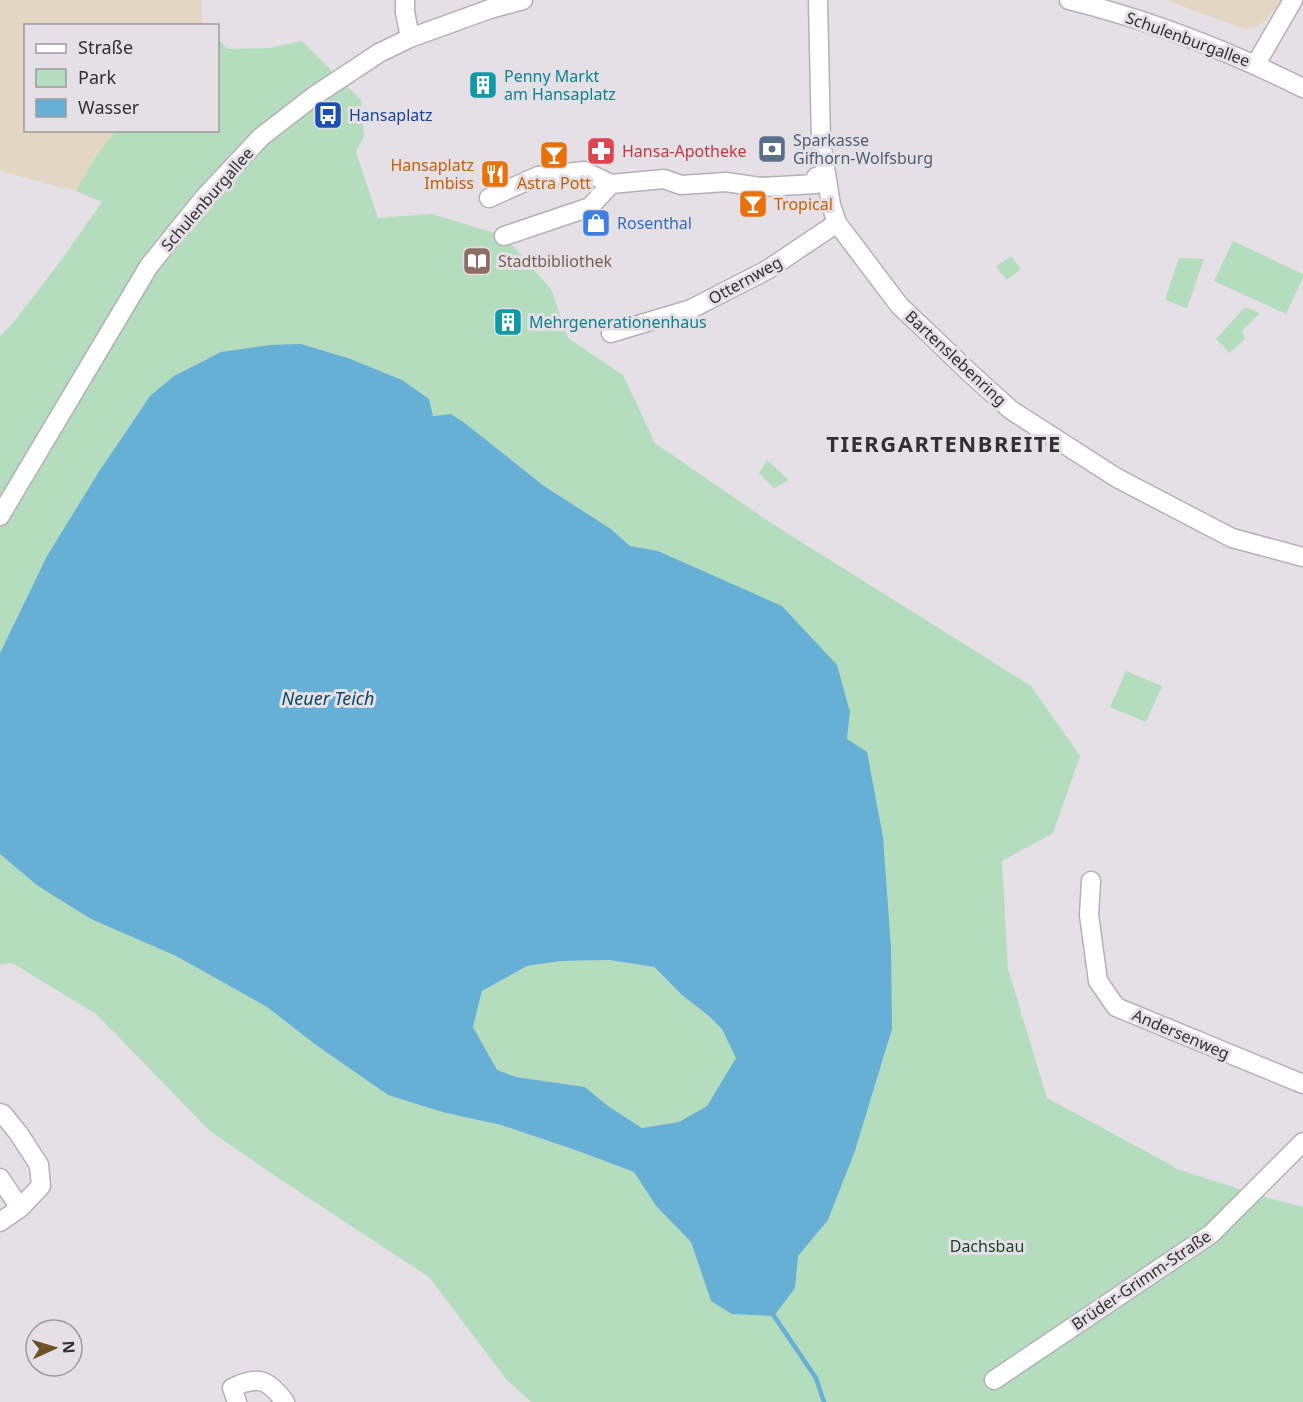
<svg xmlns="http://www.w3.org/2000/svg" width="1303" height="1402" viewBox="0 0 1303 1402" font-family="'Noto Sans',sans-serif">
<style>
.education{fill:#e3d6c3}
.green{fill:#b4ddbe}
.water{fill:#65b0d4;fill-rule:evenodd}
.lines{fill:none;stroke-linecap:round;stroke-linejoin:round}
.stream{stroke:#65b0d4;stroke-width:4.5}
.minor-casing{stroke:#b5b0b6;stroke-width:21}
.minor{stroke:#fff;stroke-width:18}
.labels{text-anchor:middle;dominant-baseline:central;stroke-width:6;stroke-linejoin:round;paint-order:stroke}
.street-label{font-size:16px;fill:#323033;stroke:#e5e0e6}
.culture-label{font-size:16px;fill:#0d838f;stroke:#e5e0e6;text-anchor:start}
.transit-label{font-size:16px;fill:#164399;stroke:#e5e0e6;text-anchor:start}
.service-label{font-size:16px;fill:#4e5e75;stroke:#e5e0e6;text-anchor:start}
.health-label{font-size:16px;fill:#be3a42;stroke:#e5e0e6;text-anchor:start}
.food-label{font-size:16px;fill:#c56008;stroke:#e5e0e6;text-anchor:end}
.shop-label{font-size:16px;fill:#366cbe;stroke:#e5e0e6;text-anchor:start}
.education-label{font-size:16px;fill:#785e54;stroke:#e5e0e6;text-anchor:start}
.park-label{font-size:16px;fill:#174628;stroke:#e5e0e6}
.water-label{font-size:18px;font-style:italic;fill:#084962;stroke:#e5e0e6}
.district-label{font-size:22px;font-weight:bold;letter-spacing:1.5px;fill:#323033;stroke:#e5e0e6}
</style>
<rect width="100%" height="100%" fill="#e5e0e6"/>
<path class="education" d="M0,0H201L203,25L26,26V130L115,131L95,158L76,191L0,171Z
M1166,0H1281L1265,22L1246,30Z"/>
<path class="green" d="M218,39L228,49L270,48L302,41L361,100L364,136L356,152L378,218L432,214L504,236L551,289L568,338L623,375L655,443L771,523L1031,686L1080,756L1053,833L1002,861L1008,969L1047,1098L1173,1166L1174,1168L1261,1196L1303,1207V1402H531L506,1379L429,1277L278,1178L210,1131L96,1014L12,963L0,965V854L38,886L91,919L176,956L267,1007L316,1045L388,1095L442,1112L501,1125L578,1151L634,1172L656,1206L691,1242L711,1301L795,1288L797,1256L828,1220L855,1151L892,1029L847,739L850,712L695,568L658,551L630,546L611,529L544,486L466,424L451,414L433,416L402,380L348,358L301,344L150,396L98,473L47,556L0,653V336L13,323L65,255L102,202L76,191L95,158L115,131L218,130Z
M1233,241L1303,274V277L1286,314L1214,281Z
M1011,256L1021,269L1007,280L996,267Z
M1179,258L1204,259L1187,308L1165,300Z
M1245,307L1260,313L1242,331L1245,339L1230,353L1216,339Z
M767,460L789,480L774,488L759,473Z
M1126,671L1162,686L1146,722L1110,707Z
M609,960L653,967L682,995L709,1016L722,1029L737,1058L707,1106L679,1122L642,1128L608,1106L585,1087L516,1077L496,1070L473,1027L482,991L527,966L561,961Z"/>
<path class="water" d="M301,344L348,358L402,380L429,399L433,416L451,414L466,424L544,486L611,529L630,546L658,551L782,606L837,665L850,712L847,739L867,752L883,837L891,948L892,1029L855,1151L828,1220L798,1256L795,1288L774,1316L732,1314L711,1301L691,1242L656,1206L634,1172L578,1151L501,1125L442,1112L388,1095L316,1045L267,1007L176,956L91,919L38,886L0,854V653L47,556L98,473L150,396L174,376L221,352L270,345ZM609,960L654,967L682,995L709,1016L722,1029L736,1058L707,1106L679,1122L642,1128L608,1106L585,1087L516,1077L497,1070L473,1027L482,991L527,966L561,961Z"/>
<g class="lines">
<path class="stream" d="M774,1316L816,1378L824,1402"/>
<g class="minor-casing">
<path id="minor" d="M405,0V12L410,38
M818,0L821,142L831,205L837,223L899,305L970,373L1011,410L1117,478L1232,538L1303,557
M1069,0C1150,20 1229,51 1303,88
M1256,64L1293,0
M489,198L538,176L584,171L611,184
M504,236L590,207L611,184L664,179L681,185L726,182L760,187L816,184V177L826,176
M611,333L691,309L767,270L837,223
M0,516L149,266L203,199L261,137L314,96L379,53L410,38L490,9L523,0
M1091,881L1089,915L1098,981L1116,1007L1303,1084
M0,1113L3,1114L19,1134L39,1165L41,1186L20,1208L0,1222
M0,1178L20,1208
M994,1380L1211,1234L1303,1142
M237,1402L232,1388C258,1375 268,1379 285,1402"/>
</g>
<use href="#minor" class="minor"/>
</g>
<defs>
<g id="building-square" transform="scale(1.5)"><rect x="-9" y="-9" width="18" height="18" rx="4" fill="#0f9aa8" stroke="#e5e0e6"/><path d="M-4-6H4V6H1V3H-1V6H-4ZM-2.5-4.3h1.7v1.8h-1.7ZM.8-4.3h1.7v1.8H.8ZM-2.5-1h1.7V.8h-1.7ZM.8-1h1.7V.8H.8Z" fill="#fff"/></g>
<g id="bus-square" transform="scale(1.5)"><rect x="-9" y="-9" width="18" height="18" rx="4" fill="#1a4fb4" stroke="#e5e0e6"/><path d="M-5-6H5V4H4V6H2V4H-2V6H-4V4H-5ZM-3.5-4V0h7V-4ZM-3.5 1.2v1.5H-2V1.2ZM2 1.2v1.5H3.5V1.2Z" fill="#fff"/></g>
<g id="bank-square" transform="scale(1.5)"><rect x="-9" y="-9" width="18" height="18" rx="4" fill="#5c6f8a" stroke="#e5e0e6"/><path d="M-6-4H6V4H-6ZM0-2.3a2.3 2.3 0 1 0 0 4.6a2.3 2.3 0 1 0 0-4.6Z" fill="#fff"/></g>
<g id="pharmacy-square" transform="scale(1.5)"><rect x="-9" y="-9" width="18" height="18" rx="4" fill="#e0444e" stroke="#e5e0e6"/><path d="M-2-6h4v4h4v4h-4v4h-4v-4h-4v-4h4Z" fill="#fff"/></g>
<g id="bar-square" transform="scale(1.5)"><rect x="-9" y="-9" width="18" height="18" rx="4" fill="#e8710a" stroke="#e5e0e6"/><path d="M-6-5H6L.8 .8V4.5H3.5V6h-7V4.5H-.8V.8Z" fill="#fff"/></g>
<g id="restaurant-square" transform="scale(1.5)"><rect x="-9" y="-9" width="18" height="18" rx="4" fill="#e8710a" stroke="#e5e0e6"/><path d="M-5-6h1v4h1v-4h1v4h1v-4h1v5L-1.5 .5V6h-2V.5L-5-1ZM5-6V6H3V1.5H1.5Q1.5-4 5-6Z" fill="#fff"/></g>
<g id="shop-square" transform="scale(1.5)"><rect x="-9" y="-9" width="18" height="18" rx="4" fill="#3f7fe0" stroke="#e5e0e6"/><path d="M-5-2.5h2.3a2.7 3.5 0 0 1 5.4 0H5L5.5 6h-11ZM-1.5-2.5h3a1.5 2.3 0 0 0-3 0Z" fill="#fff"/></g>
<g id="library-square" transform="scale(1.5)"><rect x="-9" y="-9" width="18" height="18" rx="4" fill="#8d6e63" stroke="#e5e0e6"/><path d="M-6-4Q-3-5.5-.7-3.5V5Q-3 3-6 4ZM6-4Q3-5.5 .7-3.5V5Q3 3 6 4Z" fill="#fff"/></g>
</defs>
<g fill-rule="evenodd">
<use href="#building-square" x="483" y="85"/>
<use href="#bus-square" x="328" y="115"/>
<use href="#bank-square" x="772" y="149"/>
<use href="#pharmacy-square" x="601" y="151"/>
<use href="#bar-square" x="554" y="155"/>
<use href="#restaurant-square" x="495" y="174"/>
<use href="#bar-square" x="753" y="204"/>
<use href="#shop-square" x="596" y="223"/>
<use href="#library-square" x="477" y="261"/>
<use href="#building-square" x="508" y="322"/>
</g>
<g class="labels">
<g class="street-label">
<text transform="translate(1188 39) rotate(20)">Schulenburgallee</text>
<text transform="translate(207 199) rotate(-49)">Schulenburgallee</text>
<text transform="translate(745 280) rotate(-29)">Otternweg</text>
<text transform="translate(956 358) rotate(43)">Bartenslebenring</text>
<text transform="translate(1181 1034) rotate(23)">Andersenweg</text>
<text transform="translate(1141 1280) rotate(-34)">Brüder-Grimm-Straße</text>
</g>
<g class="culture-label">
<text x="504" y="76">Penny Markt<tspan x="504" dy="18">am Hansaplatz</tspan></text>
<text x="529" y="322">Mehrgenerationenhaus</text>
</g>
<g class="transit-label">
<text x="349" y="115">Hansaplatz</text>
</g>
<g class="service-label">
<text x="793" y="140">Sparkasse<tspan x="793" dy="18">Gifhorn-Wolfsburg</tspan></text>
</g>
<g class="health-label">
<text x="622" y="151">Hansa-Apotheke</text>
</g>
<g class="food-label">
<text x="474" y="165">Hansaplatz<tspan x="474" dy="18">Imbiss</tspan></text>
<text x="554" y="183" text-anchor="middle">Astra Pott</text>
<text x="774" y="204" text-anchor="start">Tropical</text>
</g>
<g class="shop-label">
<text x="617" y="223">Rosenthal</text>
</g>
<g class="education-label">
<text x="498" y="261">Stadtbibliothek</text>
</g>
<g class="park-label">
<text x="987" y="1246">Dachsbau</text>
</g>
<g class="water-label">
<text x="328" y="698">Neuer Teich</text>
</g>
<g class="district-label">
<text x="944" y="443">TIERGARTENBREITE</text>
</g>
</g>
<rect x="24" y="24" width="195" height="108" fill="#e5e0e6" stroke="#9d9a9e" stroke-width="1.5"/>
<rect x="36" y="44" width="30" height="9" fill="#ffffff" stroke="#9d9a9e" stroke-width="1.5"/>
<text x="78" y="54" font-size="18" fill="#323033">Straße</text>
<rect x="36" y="69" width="30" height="18" fill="#b4ddbe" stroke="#9d9a9e" stroke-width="1.5"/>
<text x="78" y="84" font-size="18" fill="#323033">Park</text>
<rect x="36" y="99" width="30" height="18" fill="#65b0d4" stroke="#9d9a9e" stroke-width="1.5"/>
<text x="78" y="114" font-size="18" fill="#323033">Wasser</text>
<g transform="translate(54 1348) rotate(86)"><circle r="28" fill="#e5e0e6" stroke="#9d9a9e" stroke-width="1.5"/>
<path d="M0-4.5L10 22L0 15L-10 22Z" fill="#6c5224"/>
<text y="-9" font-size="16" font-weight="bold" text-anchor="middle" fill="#323033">N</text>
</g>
</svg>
